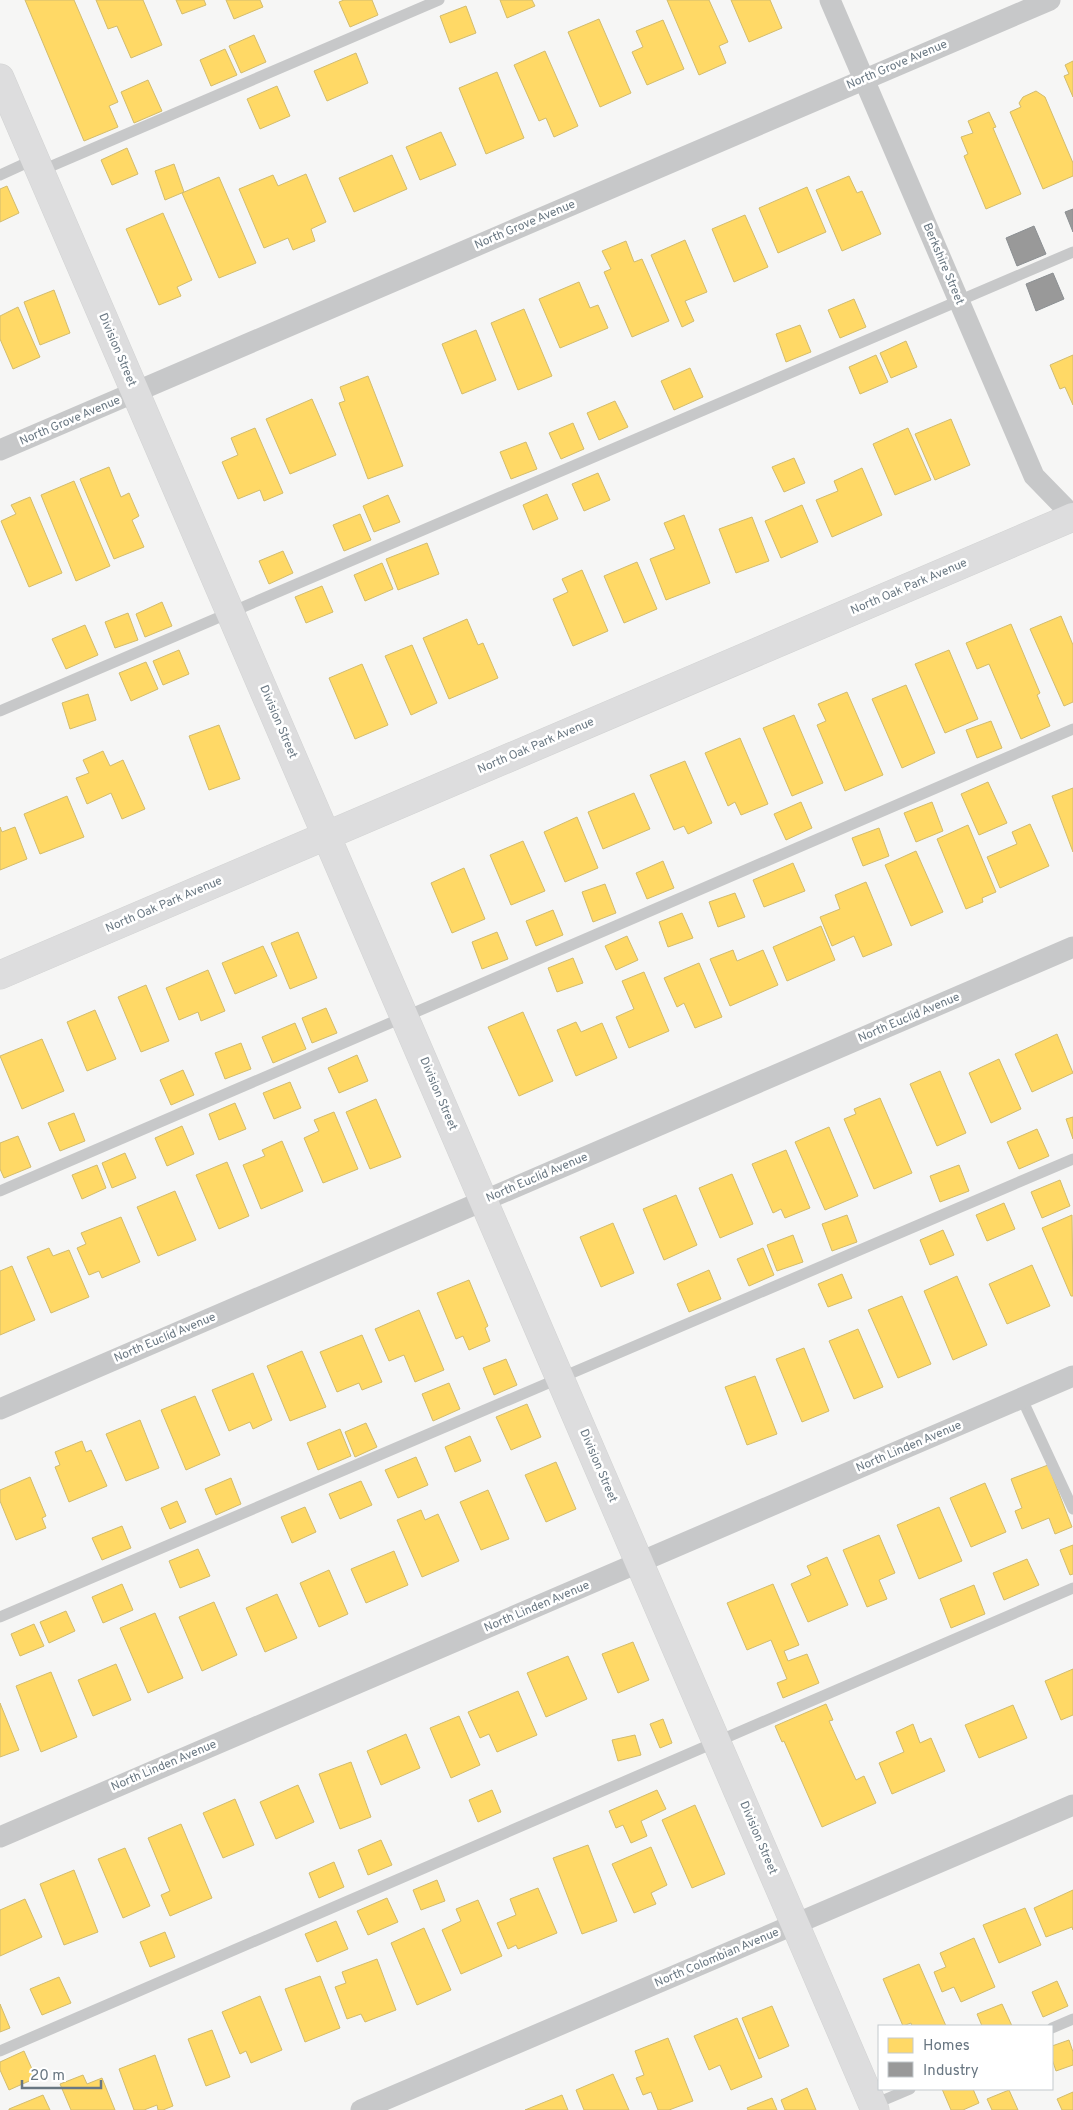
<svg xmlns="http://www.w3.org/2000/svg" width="1073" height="2110" viewBox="0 0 1073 2110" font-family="Overpass,sans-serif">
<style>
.homes{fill:#ffd966;stroke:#d2bc6e}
.industry{fill:#999;stroke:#8b8f92}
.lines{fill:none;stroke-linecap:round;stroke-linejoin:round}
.secondary-casing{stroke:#d2d3d3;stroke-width:29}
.lane{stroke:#c7c8c9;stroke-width:11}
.street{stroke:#c7c8c9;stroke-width:21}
.secondary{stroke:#ddddde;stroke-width:28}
.labels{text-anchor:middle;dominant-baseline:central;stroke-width:5;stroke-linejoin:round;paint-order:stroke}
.street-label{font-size:12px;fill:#697782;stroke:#fff}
</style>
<rect width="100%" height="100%" fill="#f6f6f5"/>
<path class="homes" d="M25,0H74L118,102L109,106L118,127L84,141Z
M96,0H143L162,45L131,58L117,26L108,29Z
M176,0H204L206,5L182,14Z
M226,0H260L263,7L234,19Z
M344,0H372L378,15L350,27L339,2Z
M500,0H532L535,6L507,18Z
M667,0H709L728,42L719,46L726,63L699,75Z
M731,0H770L782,28L749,42Z
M466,6L476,33L450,43L440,16Z
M599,19L631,93L600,107L568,32Z
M663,20L684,69L647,85L632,52L643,47L636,31Z
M254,35L266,62L241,73L229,46Z
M225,49L237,75L211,86L200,60Z
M545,51L578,126L554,137L546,118L539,121L514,65Z
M356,53L368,83L327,101L314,71Z
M1073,61V97L1064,76L1069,74L1065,65Z
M497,72L524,138L486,154L459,88Z
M148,80L162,111L134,123L121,92Z
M277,86L290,116L260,129L247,99Z
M1036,91L1045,97L1073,163V176L1043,189L1010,112L1021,107L1019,103L1023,97Z
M989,112L996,127L993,128L1021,194L986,209L964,156L968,154L961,137L973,133L968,121Z
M441,132L456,165L420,180L406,147Z
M127,148L138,174L112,185L101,160Z
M392,155L407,189L354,212L339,178Z
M174,164L184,192L165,200L155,171Z
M306,174L326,222L311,229L315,241L293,250L288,238L264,248L239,189L273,175L278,186Z
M849,176L857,193L862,191L881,234L842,251L816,190Z
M219,177L256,263L219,278L182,193Z
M7,186L19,213L0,222V189Z
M807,187L826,232L778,253L759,208Z
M163,213L192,280L177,287L181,296L159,305L126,229Z
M745,215L768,267L734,282L712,229Z
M685,240L707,292L685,301L694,321L682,327L651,255Z
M626,241L634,262L642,259L669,321L632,337L604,272L611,269L602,251Z
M579,282L590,308L598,305L608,328L560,348L539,299Z
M54,290L70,333L40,345L24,302Z
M854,299L866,327L840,338L828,310Z
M18,307L40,357L13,369L0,339V316Z
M524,309L552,376L518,390L491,323Z
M800,325L811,352L786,362L776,334Z
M476,330L496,380L462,394L442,344Z
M906,341L917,367L891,378L880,353Z
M876,355L888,382L860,394L849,367Z
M1073,355V405L1065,387L1060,389L1050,365Z
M690,368L703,397L674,410L661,381Z
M368,376L403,466L368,479L339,403L345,401L340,387Z
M312,399L336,455L290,474L266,419Z
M615,401L628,427L599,440L587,413Z
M951,419L970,465L935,480L915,434Z
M573,423L584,449L561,459L549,433Z
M255,428L283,493L264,501L260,490L238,499L222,462L238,455L231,438Z
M908,428L931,480L895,495L873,444Z
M526,442L537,469L511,479L500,452Z
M794,458L805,483L784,492L772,467Z
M109,467L121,497L129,493L139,516L132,520L144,547L114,559L80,479Z
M862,468L882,515L832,537L816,500L838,491L834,481Z
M598,473L610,500L584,511L572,484Z
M74,481L110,566L76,581L41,495Z
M547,494L558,519L533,530L523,505Z
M388,495L400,522L374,532L363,506Z
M30,497L62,573L29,587L1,521L16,514L11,505Z
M802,505L818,542L781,558L765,521Z
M360,514L371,540L344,551L333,525Z
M684,515L710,583L666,600L650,559L675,549L664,523Z
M752,517L769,561L736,573L719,529Z
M427,543L439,574L398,590L386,559Z
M283,551L293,573L269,584L259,561Z
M637,562L657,609L624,623L604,576Z
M382,563L393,589L365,601L354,575Z
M582,570L608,631L573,646L553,599L568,592L562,579Z
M322,586L333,612L306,623L295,597Z
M162,602L172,626L145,637L136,614Z
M128,613L138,640L115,648L105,622Z
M1061,616L1073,645V702L1064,706L1030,629Z
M467,619L478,645L483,643L498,678L449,699L423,638Z
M1011,624L1040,693L1037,695L1050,726L1021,739L989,664L977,669L966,643Z
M85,625L98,655L66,669L52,639Z
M412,645L437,703L411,715L385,656Z
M179,650L189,674L163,685L153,661Z
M949,650L978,719L945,733L915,664Z
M146,662L158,689L131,701L119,673Z
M362,664L388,725L355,739L329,678Z
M906,685L935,753L902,768L872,699Z
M847,692L883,775L845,791L817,725L826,721L818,704Z
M88,694L96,720L70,729L62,703Z
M794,715L823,783L792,796L763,728Z
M991,721L1002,748L977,758L966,730Z
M219,725L240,779L209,790L189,736Z
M740,738L768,804L741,815L735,802L728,806L705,753Z
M103,751L110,766L123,760L145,809L122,819L111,793L87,804L76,778L89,773L83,760Z
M685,761L712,823L688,834L684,826L674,830L650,775Z
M988,782L1007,823L979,835L961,794Z
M1073,788V852L1052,796Z
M634,793L650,829L603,849L588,812Z
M67,796L84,837L40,854L24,814Z
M801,802L812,828L786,840L774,814Z
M932,802L943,831L916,842L904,813Z
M577,817L598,868L565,882L544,832Z
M1030,824L1049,866L1000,888L987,857L1017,844L1012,832Z
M968,825L996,892L982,898L983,902L966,909L937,839Z
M0,827L2,832L15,827L27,859L0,870Z
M879,828L889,856L863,866L852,838Z
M523,841L545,891L511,905L490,855Z
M916,851L943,912L911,926L885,865Z
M663,861L674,888L647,899L636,873Z
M793,863L805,891L764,907L753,880Z
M464,868L485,919L452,933L431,883Z
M866,882L892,945L863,957L854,936L832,946L820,917L840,909L835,895Z
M605,884L616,913L593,922L582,892Z
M735,893L745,917L718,927L709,902Z
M553,910L563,935L536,946L526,921Z
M682,913L693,938L668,947L659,922Z
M821,926L835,960L787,981L773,947Z
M298,932L317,978L290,989L271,943Z
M497,932L508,959L482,969L472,942Z
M627,936L638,960L616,970L605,946Z
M263,946L277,976L235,994L222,963Z
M733,950L737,961L763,950L778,985L730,1006L710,959Z
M573,958L583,983L557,992L548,968Z
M699,963L722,1017L695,1028L684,1003L677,1007L664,978Z
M208,970L225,1011L201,1021L198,1012L179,1020L166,988Z
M644,972L669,1031L629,1048L616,1017L634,1009L622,981Z
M146,985L169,1041L141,1052L118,997Z
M326,1008L337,1033L312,1043L302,1018Z
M95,1010L116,1059L87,1071L67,1022Z
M523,1012L553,1081L519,1096L488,1027Z
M576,1022L581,1032L602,1023L617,1058L576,1076L557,1030Z
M295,1023L306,1049L273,1063L262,1037Z
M1057,1034L1073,1073L1032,1092L1015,1054Z
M42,1039L64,1091L22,1109L0,1056Z
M241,1043L251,1069L225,1079L215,1053Z
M357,1055L368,1081L339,1093L328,1068Z
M999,1059L1021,1109L991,1123L969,1073Z
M183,1070L194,1095L171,1105L160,1080Z
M940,1071L966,1133L937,1146L910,1084Z
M290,1082L301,1108L274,1119L263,1093Z
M880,1098L912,1173L874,1189L844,1119L856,1114L854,1109Z
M376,1099L401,1157L370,1169L346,1112Z
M235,1103L246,1129L219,1140L209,1114Z
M334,1112L358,1169L323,1183L304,1138L319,1131L314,1120Z
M74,1113L85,1141L60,1151L48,1123Z
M1073,1117V1139L1066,1119Z
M182,1126L194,1154L167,1166L155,1138Z
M829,1127L858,1196L825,1210L795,1142Z
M1037,1129L1049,1156L1019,1169L1007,1142Z
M18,1136L31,1167L4,1178L0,1169V1143Z
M282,1141L303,1191L261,1209L243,1165L265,1156L262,1150Z
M786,1150L810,1208L785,1218L781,1209L773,1213L752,1164Z
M125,1153L136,1178L112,1188L102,1163Z
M227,1162L249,1216L219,1229L196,1175Z
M97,1165L106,1188L82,1199L72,1175Z
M959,1165L969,1191L940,1202L930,1176Z
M732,1174L753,1224L720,1238L699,1188Z
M1060,1180L1070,1206L1042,1218L1031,1192Z
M175,1191L196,1240L158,1256L137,1207Z
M676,1195L697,1245L664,1260L643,1209Z
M1004,1203L1015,1229L987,1241L976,1215Z
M847,1215L857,1242L832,1251L822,1224Z
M1072,1215L1073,1296H1071L1042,1228Z
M121,1217L140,1262L102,1278L99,1271L89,1275L77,1248L86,1244L81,1233Z
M613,1223L634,1273L601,1287L580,1237Z
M943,1230L954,1255L930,1265L920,1240Z
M793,1235L803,1262L777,1271L767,1245Z
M49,1248L53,1256L69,1250L89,1297L51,1313L27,1257Z
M763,1248L774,1275L749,1286L737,1259Z
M1032,1265L1050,1306L1007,1324L989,1284Z
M12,1266L35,1320L0,1335V1271Z
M709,1270L721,1299L689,1312L677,1284Z
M842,1274L852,1298L828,1307L818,1284Z
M957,1276L987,1345L953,1360L924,1291Z
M469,1280L488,1326L485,1328L490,1341L469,1350L463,1336L456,1339L437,1293Z
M902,1296L931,1364L898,1378L868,1310Z
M419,1310L444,1370L415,1382L404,1355L389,1361L375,1329Z
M858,1329L883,1387L854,1399L829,1341Z
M362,1335L382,1382L362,1390L359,1383L337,1392L320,1352Z
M804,1348L829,1411L802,1422L776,1359Z
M302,1351L326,1407L290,1421L267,1366Z
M506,1359L517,1385L494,1395L483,1368Z
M253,1373L272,1420L253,1429L250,1422L229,1431L212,1390Z
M755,1376L777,1434L747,1445L725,1387Z
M449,1383L460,1409L433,1421L422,1394Z
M195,1396L220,1455L186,1470L161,1410Z
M527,1404L541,1437L511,1450L496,1417Z
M140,1420L159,1468L126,1481L106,1434Z
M366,1423L377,1447L355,1457L345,1432Z
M340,1429L351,1456L318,1470L307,1443Z
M470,1436L481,1461L455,1472L445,1447Z
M82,1441L86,1452L91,1450L107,1486L69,1502L55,1467L60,1465L55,1452Z
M416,1457L428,1485L398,1498L385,1470Z
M556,1462L576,1509L546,1522L525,1475Z
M1048,1465L1072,1527L1055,1534L1049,1518L1022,1529L1015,1511L1022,1508L1011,1479Z
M30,1477L46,1516L42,1518L46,1528L16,1540L0,1501V1490Z
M231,1478L241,1504L216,1515L205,1489Z
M361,1481L372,1505L340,1519L329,1494Z
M985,1483L1006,1532L971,1547L950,1498Z
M488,1490L509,1539L481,1550L460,1502Z
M177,1501L186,1522L170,1529L161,1508Z
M305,1507L316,1532L292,1543L281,1517Z
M939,1507L962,1561L919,1579L897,1525Z
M421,1510L425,1520L438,1514L459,1561L422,1577L397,1520Z
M122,1526L131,1548L102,1560L92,1538Z
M879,1535L895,1573L879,1580L887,1599L867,1607L843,1550Z
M1073,1545V1574L1070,1575L1060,1550Z
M198,1549L210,1576L180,1588L169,1561Z
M394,1551L408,1585L366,1603L351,1569Z
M827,1557L848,1605L808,1622L791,1584L811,1575L807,1566Z
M1027,1559L1039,1585L1004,1600L993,1573Z
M329,1570L348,1614L319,1627L300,1583Z
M122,1584L133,1610L103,1623L92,1597Z
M773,1584L799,1645L784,1651L788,1661L807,1654L819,1683L783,1698L777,1683L787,1679L771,1640L747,1650L727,1603Z
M974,1585L985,1614L951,1628L940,1599Z
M277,1594L297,1638L265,1652L246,1608Z
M214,1602L237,1655L202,1671L179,1617Z
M66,1611L75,1631L49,1643L40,1622Z
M155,1613L183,1678L148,1693L120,1628Z
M34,1624L44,1646L20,1656L11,1634Z
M633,1642L649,1680L618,1693L602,1654Z
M568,1656L587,1699L546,1717L527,1673Z
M116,1664L131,1700L93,1716L78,1680Z
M1073,1669V1715L1061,1720L1045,1681Z
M51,1672L77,1737L41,1752L16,1686Z
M518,1691L537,1735L497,1752L489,1734L480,1738L468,1712Z
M0,1703L19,1750L0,1757Z
M826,1704L833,1720L829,1721L856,1780L864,1776L876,1803L822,1827L784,1741L782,1742L775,1726Z
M1013,1705L1027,1738L979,1758L965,1725Z
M459,1716L480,1765L451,1778L430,1728Z
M663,1719L672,1743L660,1748L650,1724Z
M913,1724L920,1743L931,1738L945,1771L892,1794L879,1763L904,1752L896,1732Z
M406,1734L420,1768L381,1785L367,1751Z
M635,1735L641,1755L618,1761L612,1740Z
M351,1762L371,1817L340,1829L319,1774Z
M298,1785L314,1822L276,1839L260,1802Z
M492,1790L501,1812L478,1822L469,1800Z
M657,1790L666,1809L641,1821L647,1836L631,1843L623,1825L616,1828L609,1811Z
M235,1799L254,1845L223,1858L203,1813Z
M695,1805L725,1874L692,1888L662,1820Z
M181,1824L212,1898L170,1916L161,1895L170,1891L148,1838Z
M381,1840L392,1865L368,1875L358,1850Z
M588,1845L617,1921L582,1934L553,1858Z
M651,1847L667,1885L651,1893L656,1904L634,1913L612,1864Z
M125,1848L150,1906L123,1918L98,1859Z
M334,1862L344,1887L319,1898L309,1873Z
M74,1870L98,1932L64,1945L40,1884Z
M437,1880L445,1901L421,1910L413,1890Z
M538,1888L557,1933L518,1949L516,1945L508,1949L497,1923L516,1915L510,1899Z
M1073,1890V1930L1072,1927L1046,1937L1034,1908Z
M387,1898L398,1922L368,1935L357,1911Z
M25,1899L42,1937L0,1956V1910Z
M478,1900L502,1956L461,1974L442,1930L461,1921L456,1909Z
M1025,1908L1041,1945L999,1963L983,1925Z
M336,1921L348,1949L317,1962L305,1934Z
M424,1928L451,1990L417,2005L391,1943Z
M165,1932L175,1957L150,1967L140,1942Z
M974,1938L995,1987L961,2002L954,1987L942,1992L934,1972L946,1967L940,1953Z
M377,1959L396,2010L365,2022L361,2014L347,2019L335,1987L346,1983L342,1972Z
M919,1964L946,2026H912L911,2023L903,2026L883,1979Z
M320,1976L340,2028L305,2042L285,1989Z
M59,1977L71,2003L42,2015L30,1989Z
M1057,1981L1068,2006L1043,2017L1032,1992Z
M260,1996L282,2050L251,2063L246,2051L240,2054L222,2012Z
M0,2004L10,2028L0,2032Z
M1002,2004L1012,2026H982L977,2014Z
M772,2006L789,2046L759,2059L742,2018Z
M737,2018L762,2077L731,2090L720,2065L709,2070L694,2036Z
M212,2030L230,2077L206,2086L188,2039Z
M668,2038L693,2101L669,2110H658L651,2092L643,2095L636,2078L644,2075L635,2051Z
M1069,2040L1073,2052V2065L1056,2071L1052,2059V2046Z
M24,2051L36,2078L9,2090L0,2070V2062Z
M155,2055L173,2106L163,2110H158L157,2105L144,2110H134L119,2069Z
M613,2074L629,2110H584L576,2090Z
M83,2075L87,2084L102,2078L115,2110H71L60,2084Z
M807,2088L816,2110H785L781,2100Z
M942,2089H973L979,2103L963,2110H951Z
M1009,2090L1018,2110H992L987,2099Z
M1073,2092V2110H1062L1057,2099Z
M43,2095L50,2110H9V2109Z
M562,2095L568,2110H525Z
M772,2098L777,2110H748L747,2108Z"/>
<path class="industry" d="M1073,209V232L1065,212Z
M1034,226L1046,254L1017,266L1006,238Z
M1053,273L1064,299L1036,311L1026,284Z"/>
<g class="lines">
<g class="secondary-casing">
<path id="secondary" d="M0,78L875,2110
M0,975L1073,517"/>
</g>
<path class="lane" d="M40,171L439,0
M0,175L35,159
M0,711L1073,252
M0,1191L1073,729
M1022,1399L1073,1509
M0,1617L1073,1159
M1052,2028L1073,2019
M0,2051L1073,1588
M872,2105L910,2089"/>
<path class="street" d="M830,0L1034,476L1073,516
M0,450L1050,0
M0,1409L1073,947
M0,1837L1073,1376
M361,2110L1073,1805"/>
<use href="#secondary" class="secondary"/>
</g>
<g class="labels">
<g class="street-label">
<text transform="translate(897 65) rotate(-23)">North Grove Avenue</text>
<text transform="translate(525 225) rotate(-23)">North Grove Avenue</text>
<text transform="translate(943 264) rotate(67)">Berkshire Street</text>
<text transform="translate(117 350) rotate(67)">Division Street</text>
<text transform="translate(70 421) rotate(-23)">North Grove Avenue</text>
<text transform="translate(909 587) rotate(-23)">North Oak Park Avenue</text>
<text transform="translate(278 722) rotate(67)">Division Street</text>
<text transform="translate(536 746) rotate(-23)">North Oak Park Avenue</text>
<text transform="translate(164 905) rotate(-23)">North Oak Park Avenue</text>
<text transform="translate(909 1018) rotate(-23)">North Euclid Avenue</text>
<text transform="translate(438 1094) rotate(67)">Division Street</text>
<text transform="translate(537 1178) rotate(-23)">North Euclid Avenue</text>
<text transform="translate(165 1338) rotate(-23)">North Euclid Avenue</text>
<text transform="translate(909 1447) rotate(-23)">North Linden Avenue</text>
<text transform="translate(598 1466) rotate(67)">Division Street</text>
<text transform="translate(537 1607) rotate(-23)">North Linden Avenue</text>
<text transform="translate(164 1766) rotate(-23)">North Linden Avenue</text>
<text transform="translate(758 1838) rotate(67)">Division Street</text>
<text transform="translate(717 1958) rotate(-23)">North Colombian Avenue</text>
</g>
</g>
<rect x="878" y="2025" width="175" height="65" fill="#ffffff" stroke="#c3c9cd"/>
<rect x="888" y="2038" width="25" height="15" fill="#ffd966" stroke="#c3c9cd"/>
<text x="923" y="2050" font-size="15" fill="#697782">Homes</text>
<rect x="888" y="2062" width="25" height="15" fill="#999999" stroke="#c3c9cd"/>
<text x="923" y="2075" font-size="15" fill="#697782">Industry</text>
<path d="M22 2080v8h79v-8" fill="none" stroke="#697782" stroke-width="2.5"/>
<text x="30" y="2080" font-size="15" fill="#697782" stroke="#ffffff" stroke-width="4" paint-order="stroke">20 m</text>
</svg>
